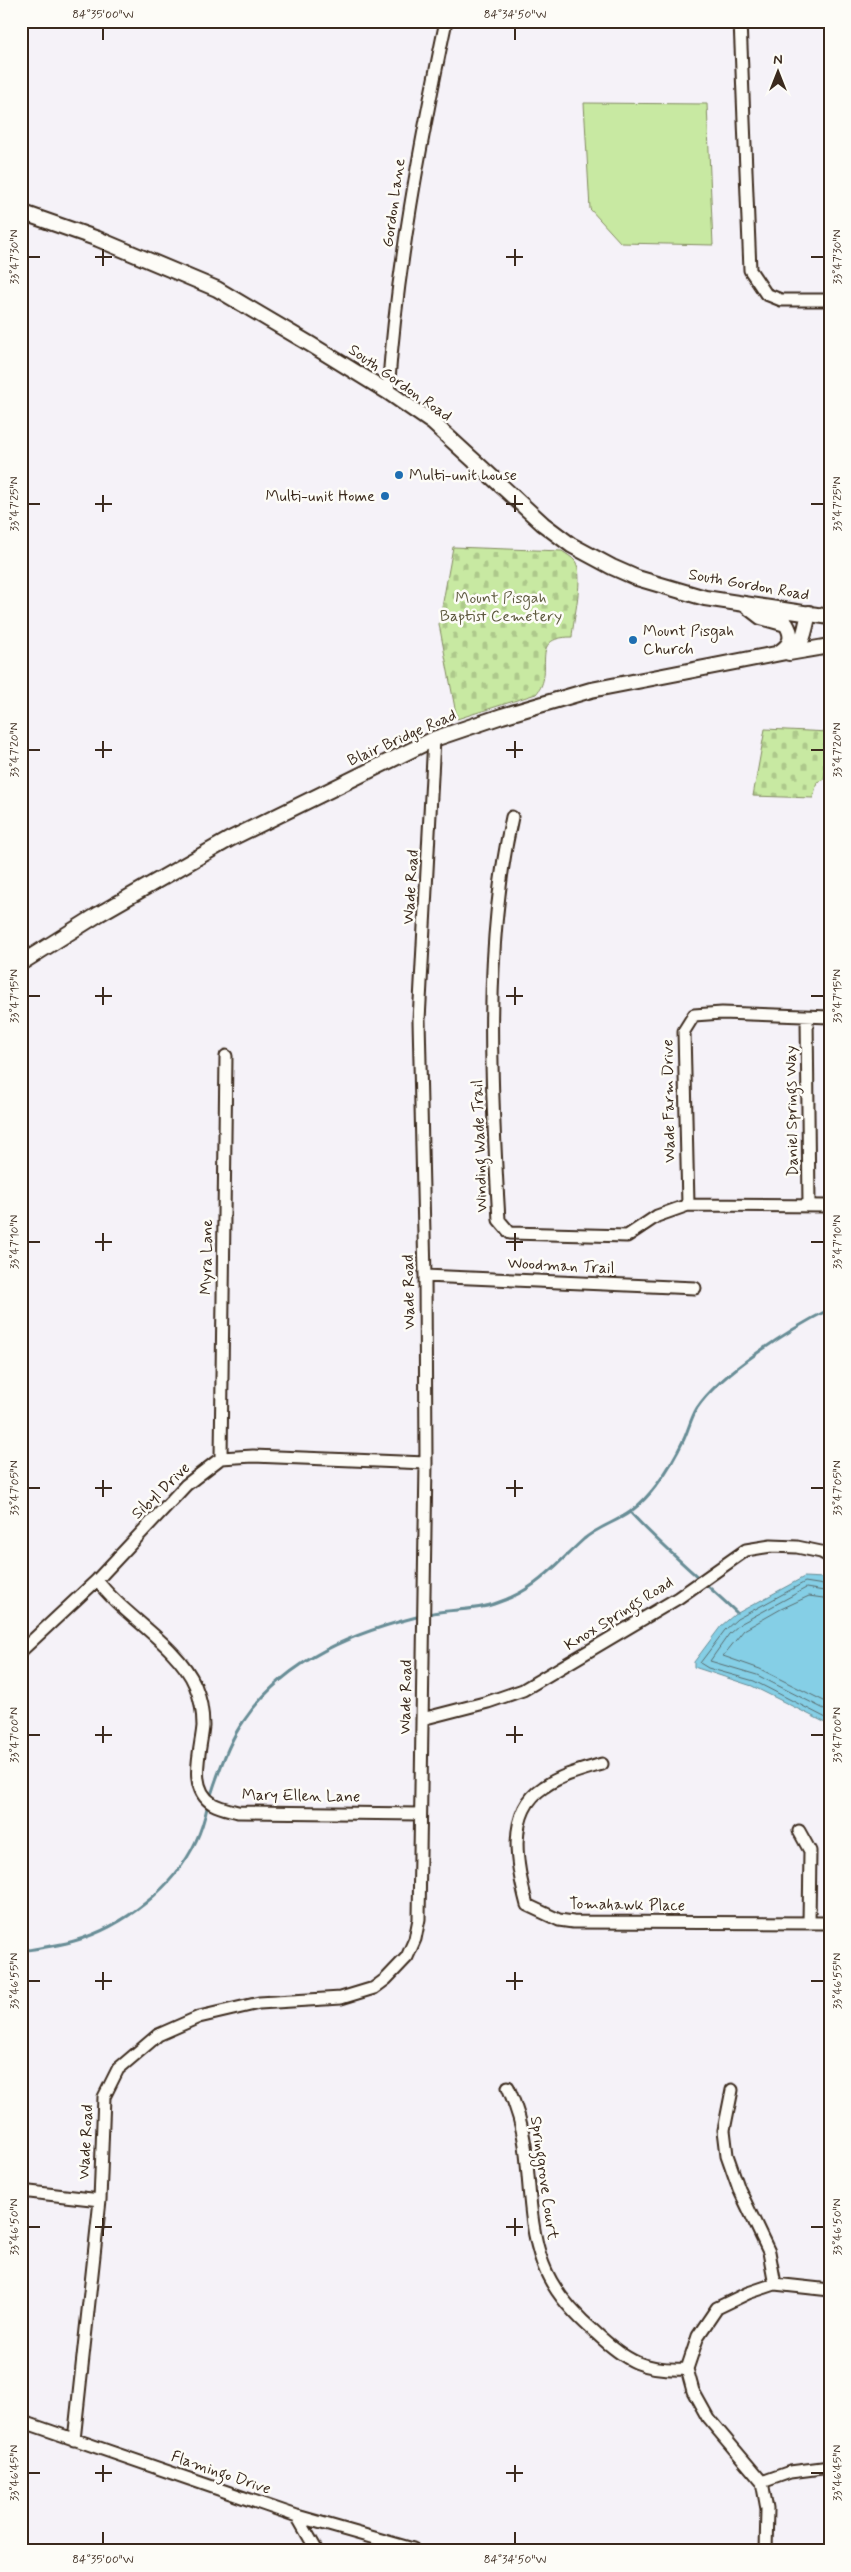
<svg xmlns="http://www.w3.org/2000/svg" width="851" height="2572" viewBox="0 0 851 2572" font-family="Mynerve,sans-serif">
<style>
.cemetery{fill:url(#cemetery-stones);stroke:#828a60}
.park{fill:#c8e9a2;stroke:#828a60}
.water{fill:#85cfe6;stroke:#678d96}
.lines{fill:none;stroke-linecap:round;stroke-linejoin:round}
.shore{stroke:#596c6e;stroke-width:1}
.stream{stroke:#678d96;stroke-width:3}
.minor-casing{stroke:#3b2a1e;stroke-width:15}
.tertiary-casing{stroke:#3b2a1e;stroke-width:18}
.minor{stroke:#fdfcf7;stroke-width:11}
.tertiary{stroke:#fdfcf7;stroke-width:14}
.ticks{fill:none;stroke:#3b2a1e;stroke-width:2}
.poi-dot{fill:#1f6fb2;stroke:#fdfcf7;stroke-width:2}
.labels{text-anchor:middle;dominant-baseline:central;stroke-width:5;stroke-linejoin:round;paint-order:stroke}
.street-label{font-size:16px;fill:#3b2a1e;stroke:#fdfcf7}
.poi-label{font-size:16px;fill:#3b2a1e;stroke:#fdfcf7;text-anchor:start}
.park-label{font-size:16px;fill:#5e5a3f;stroke:#fdfcf7}
.neatline{fill:none;stroke:#3b2a1e;stroke-width:2}
.ticks-label{font-size:12px;text-anchor:middle;fill:#3b2a1e}
</style>
<defs>
<pattern id="cemetery-stones" width="16" height="16" patternUnits="userSpaceOnUse" patternTransform="scale(1.25)"><rect width="16" height="16" fill="#c8e9a2"/><path d="M2 7V4a2 2 0 0 1 4 0v3zM10 15v-3a2 2 0 0 1 4 0v3z" fill="#adc88b"/></pattern>
</defs>
<rect width="100%" height="100%" fill="#f5f2f8"/>
<filter id="ink" filterUnits="userSpaceOnUse"><feTurbulence type="fractalNoise" baseFrequency=".02" numOctaves="2"/><feDisplacementMap in="SourceGraphic" scale="10" xChannelSelector="R" yChannelSelector="G"/><feConvolveMatrix kernelMatrix="1 2 1 2 8 2 1 2 1" color-interpolation-filters="sRGB"/></filter>
<g filter="url(#ink)">
<path class="cemetery" d="M453,547L562,551C566,554 572,557 575,561C585,575 573,620 572,637C526,637 557,671 536,694L457,719L439,624Z
M765,729L830,732L824,779L817,782L813,798L753,796Z"/>
<path class="park" d="M584,103L707,104L713,245L621,243L590,209Z"/>
<path class="water" d="M804,1577L824,1578L830,1582V1725L752,1686L694,1667V1662L721,1626L734,1615Z"/>
<g class="lines">
<path class="shore" d="M830,1586L805,1582L737,1619L725,1630L700,1663L708,1668L754,1681L830,1720
M830,1592L806,1588L740,1624L729,1634L710,1661L757,1675L830,1712
M830,1599L809,1596L781,1609L744,1630L723,1656L760,1669L830,1704"/>
<path class="stream" d="M630,1512C663,1548 701,1579 737,1613
M210,1798C217,1776 229,1741 243,1722C286,1658 356,1631 429,1614C450,1609 473,1611 494,1604C537,1590 553,1567 584,1539C598,1527 616,1522 630,1512C653,1495 672,1464 684,1439C689,1428 691,1418 697,1408C720,1373 792,1328 830,1309
M21,1951C39,1948 57,1946 74,1941C123,1927 175,1887 196,1841C202,1829 205,1817 208,1804"/>
<g class="minor-casing">
<path id="minor" d="M740,21L750,270L766,294L781,300H830
M388,392C397,267 420,144 446,21
M512,817C483,947 491,1088 499,1220L510,1233L627,1236L657,1216L688,1205L830,1206
M807,1017L809,1206
M688,1205L684,1031L694,1015L722,1013L830,1017
M425,1276L695,1288
M221,1458L226,1056
M97,1580C122,1615 178,1645 195,1685C200,1697 203,1713 203,1726C201,1751 187,1788 213,1804C220,1808 231,1810 238,1812L420,1814
M21,1651L97,1580L186,1485L221,1458L253,1456L426,1463
M422,1719L488,1702L523,1690L678,1598L746,1550L771,1546L797,1547L821,1552L830,1557
M602,1764C582,1770 561,1775 544,1787C505,1812 517,1868 527,1905L559,1920L573,1922L830,1923
M799,1831L810,1851L809,1923
M508,2087C516,2106 522,2124 525,2145C530,2184 529,2227 543,2264C553,2291 575,2315 596,2333C627,2362 644,2371 687,2369
M732,2090L724,2130L727,2155L739,2189L769,2252L775,2284
M21,2191L100,2200
M21,2421L297,2516L413,2549
M74,2440L100,2200L104,2097L118,2069L158,2035L199,2017L259,2003L341,1998L374,1988L386,1979L407,1957L415,1939L419,1919L426,1463L425,1276L419,1020L434,739
M762,2482L790,2472L830,2467
M297,2516L317,2551
M766,2551L767,2509L762,2482L708,2418L693,2391L687,2369L698,2336L717,2308L748,2293L775,2284L830,2290"/>
</g>
<g class="tertiary-casing">
<path id="tertiary" d="M21,212L98,239L217,289L310,344L388,392L433,423L543,524L571,545L612,567L637,578L705,598L830,617
M748,607L761,617L786,624C794,637 791,645 778,653
M789,653L830,646
M21,963L99,914L230,839L434,739L502,716L591,690L791,651C805,644 805,627 809,613"/>
</g>
<use href="#minor" class="minor"/>
<use href="#tertiary" class="tertiary"/>
</g>
</g>
<path class="ticks" d="M103,28V40M515,28V40M103,249V266M515,249V266M28,257H40M95,257H112M506,257H523M811,257H824M103,495V512M515,495V512M28,504H40M95,504H112M506,504H523M811,504H824M103,741V758M515,741V758M28,750H40M95,750H112M506,750H523M811,750H824M103,987V1005M515,987V1005M28,996H40M95,996H112M506,996H523M811,996H824M103,1233V1251M515,1233V1251M28,1242H40M95,1242H112M506,1242H523M811,1242H824M103,1480V1497M515,1480V1497M28,1488H40M95,1488H112M506,1488H523M811,1488H824M103,1726V1743M515,1726V1743M28,1735H40M95,1735H112M506,1735H523M811,1735H824M103,1972V1990M515,1972V1990M28,1981H40M95,1981H112M506,1981H523M811,1981H824M103,2218V2236M515,2218V2236M28,2227H40M95,2227H112M506,2227H523M811,2227H824M103,2465V2482M515,2465V2482M28,2473H40M95,2473H112M506,2473H523M811,2473H824M103,2532V2544M515,2532V2544"/>
<g class="poi-dot">
<circle cx="399" cy="475" r="5"/>
<circle cx="385" cy="496" r="5"/>
<circle cx="633" cy="640" r="5"/>
</g>
<g class="labels">
<g class="street-label">
<text transform="translate(394 203) rotate(-82)">Gordon Lane</text>
<text transform="translate(400 383) rotate(35)">South Gordon Road</text>
<text transform="translate(749 585) rotate(10)">South Gordon Road</text>
<text transform="translate(402 738) rotate(-24)">Blair Bridge Road</text>
<text transform="translate(411 887) rotate(-86)">Wade Road</text>
<text transform="translate(669 1101) rotate(-91)">Wade Farm Drive</text>
<text transform="translate(792 1111) rotate(-91)">Daniel Springs Way</text>
<text transform="translate(480 1146) rotate(-92)">Winding Wade Trail</text>
<text transform="translate(207 1257) rotate(-89)">Myra Lane</text>
<text transform="translate(561 1266) rotate(3)">Woodman Trail</text>
<text transform="translate(409 1292) rotate(-91)">Wade Road</text>
<text transform="translate(161 1491) rotate(-44)">Sibyl Drive</text>
<text transform="translate(619 1614) rotate(-32)">Knox Springs Road</text>
<text transform="translate(406 1697) rotate(-89)">Wade Road</text>
<text transform="translate(301 1796) rotate(1)">Mary Ellen Lane</text>
<text transform="translate(627 1905) rotate(1)">Tomahawk Place</text>
<text transform="translate(86 2142) rotate(-87)">Wade Road</text>
<text transform="translate(544 2178) rotate(82)">Springgrove Court</text>
<text transform="translate(221 2473) rotate(19)">Flamingo Drive</text>
</g>
<g class="poi-label">
<text x="409" y="475">Multi-unit house</text>
<text x="375" y="496" text-anchor="end">Multi-unit Home</text>
<text x="643" y="631">Mount Pisgah<tspan x="643" dy="18">Church</tspan></text>
</g>
<g class="park-label">
<text x="501" y="598">Mount Pisgah<tspan x="501" dy="18">Baptist Cemetery</tspan></text>
</g>
</g>
<rect width="851" height="2572" fill="none" stroke="#fdfcf7" stroke-width="55"/>
<g transform="translate(778 72)" stroke="#fdfcf7" stroke-width="4" paint-order="stroke">
<path d="M0-4L9 19L0 12L-9 19Z" fill="#3b2a1e"/>
<text y="-8" font-size="14" font-weight="bold" text-anchor="middle" fill="#3b2a1e">N</text>
</g>
<rect x="28" y="28" width="796" height="2516" class="neatline"/>
<g class="ticks-label">
<text x="103" y="18">84°35'00"W</text>
<text x="515" y="18">84°34'50"W</text>
<text transform="translate(14 257) rotate(-90)" y="4">33°47'30"N</text>
<text transform="translate(837 257) rotate(-90)" y="4">33°47'30"N</text>
<text transform="translate(14 504) rotate(-90)" y="4">33°47'25"N</text>
<text transform="translate(837 504) rotate(-90)" y="4">33°47'25"N</text>
<text transform="translate(14 750) rotate(-90)" y="4">33°47'20"N</text>
<text transform="translate(837 750) rotate(-90)" y="4">33°47'20"N</text>
<text transform="translate(14 996) rotate(-90)" y="4">33°47'15"N</text>
<text transform="translate(837 996) rotate(-90)" y="4">33°47'15"N</text>
<text transform="translate(14 1242) rotate(-90)" y="4">33°47'10"N</text>
<text transform="translate(837 1242) rotate(-90)" y="4">33°47'10"N</text>
<text transform="translate(14 1488) rotate(-90)" y="4">33°47'05"N</text>
<text transform="translate(837 1488) rotate(-90)" y="4">33°47'05"N</text>
<text transform="translate(14 1735) rotate(-90)" y="4">33°47'00"N</text>
<text transform="translate(837 1735) rotate(-90)" y="4">33°47'00"N</text>
<text transform="translate(14 1981) rotate(-90)" y="4">33°46'55"N</text>
<text transform="translate(837 1981) rotate(-90)" y="4">33°46'55"N</text>
<text transform="translate(14 2227) rotate(-90)" y="4">33°46'50"N</text>
<text transform="translate(837 2227) rotate(-90)" y="4">33°46'50"N</text>
<text transform="translate(14 2473) rotate(-90)" y="4">33°46'45"N</text>
<text transform="translate(837 2473) rotate(-90)" y="4">33°46'45"N</text>
<text x="103" y="2563">84°35'00"W</text>
<text x="515" y="2563">84°34'50"W</text>
</g>
</svg>
